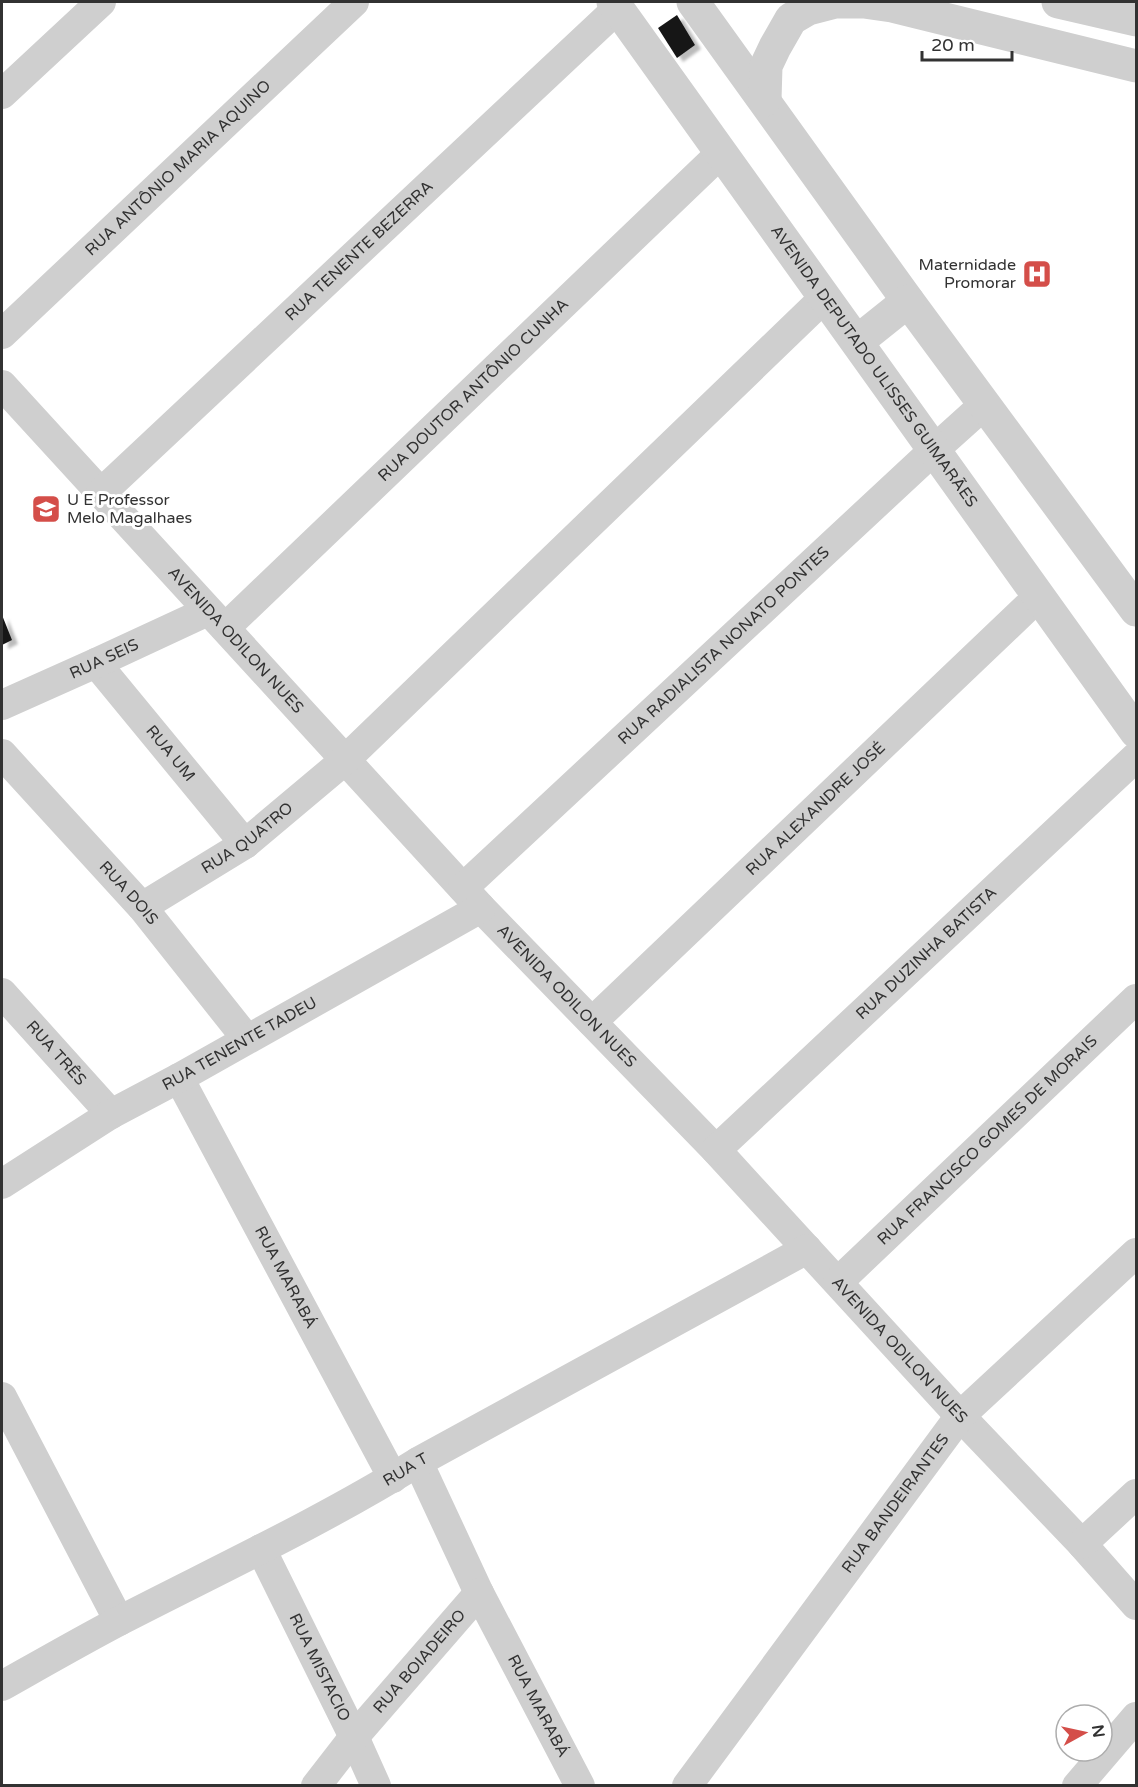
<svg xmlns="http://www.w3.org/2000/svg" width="1138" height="1787" viewBox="0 0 1138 1787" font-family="'Varela Round',sans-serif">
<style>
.building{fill:#191919;filter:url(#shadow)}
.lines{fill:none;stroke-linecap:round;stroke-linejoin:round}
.minor{stroke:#cfcfcf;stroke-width:30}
.tertiary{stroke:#cfcfcf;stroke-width:33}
.labels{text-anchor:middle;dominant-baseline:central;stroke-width:6;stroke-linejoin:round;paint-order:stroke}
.street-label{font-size:16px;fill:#323232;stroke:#fff}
.poi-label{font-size:16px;fill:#323232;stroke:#fff;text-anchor:end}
</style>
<defs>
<filter id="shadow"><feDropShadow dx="6" dy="4" stdDeviation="1.5" flood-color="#0004"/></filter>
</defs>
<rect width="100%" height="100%" fill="#fff"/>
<path class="building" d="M677,15L695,45L677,58L658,28Z
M2,615L12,640L2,645Z"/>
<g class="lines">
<g class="minor">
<path d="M2,94L101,2"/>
<path id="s1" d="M2,334L354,2"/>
<path id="s2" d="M2,385L481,908L716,1150L960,1416L1082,1544L1136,1605"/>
<path id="s3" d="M101,493L618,8"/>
<path id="s4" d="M225,628L721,153"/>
<path id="s5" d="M96,663L245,844"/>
<path id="s6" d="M2,705L96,663L208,611"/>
<path id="s7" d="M2,754L142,907L246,1038"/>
<path id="s8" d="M463,888L935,449L985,404"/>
<path id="s9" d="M142,907L245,844L345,760L825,297"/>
<path id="s10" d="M2,993L111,1114"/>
<path id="s11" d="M592,1022L1039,596"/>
<path id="s12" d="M179,1078L393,1478"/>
<path id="s13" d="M716,1150L1136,757"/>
<path id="s14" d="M2,1184L111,1114L179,1078L481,908"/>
<path id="s15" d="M838,1282L1136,999"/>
<path d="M2,1397L119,1621"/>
<path id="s16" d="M418,1462L479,1593L580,1786"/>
<path d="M1082,1544L1136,1494"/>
<path id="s17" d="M261,1549L354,1737L376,1786"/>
<path id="s18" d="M2,1686C41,1664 81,1641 121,1620C220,1569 323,1521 418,1462L807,1249"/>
<path id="s19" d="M316,1786L354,1737L479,1593"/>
<path id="s20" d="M687,1786L960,1416L1136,1253"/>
<path d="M1077,1786L1136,1717"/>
</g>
<g class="tertiary">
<path id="s21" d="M613,2L1136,732"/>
<path d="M693,2L908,301L1136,610"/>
<path d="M1058,2L1136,20"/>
<path d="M765,100L766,66L775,47L791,19L808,9L835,2H864L892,6L1136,66"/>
<path d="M858,341L908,301"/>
</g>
</g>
<defs>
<g id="hospital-square" transform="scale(1.5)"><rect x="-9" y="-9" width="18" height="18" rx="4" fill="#d44e49" stroke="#fff"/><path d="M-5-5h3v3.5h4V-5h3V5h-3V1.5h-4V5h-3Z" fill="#fff"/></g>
<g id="school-square" transform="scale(1.5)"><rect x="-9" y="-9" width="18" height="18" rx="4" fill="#d44e49" stroke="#fff"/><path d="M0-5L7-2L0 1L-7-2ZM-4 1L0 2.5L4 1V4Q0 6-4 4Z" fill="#fff"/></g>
</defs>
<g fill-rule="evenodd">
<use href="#hospital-square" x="1037" y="274"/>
<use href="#school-square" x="46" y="509"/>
</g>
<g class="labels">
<g class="street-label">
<text stroke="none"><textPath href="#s1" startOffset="242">RUA ANTÔNIO MARIA AQUINO</textPath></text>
<text stroke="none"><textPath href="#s3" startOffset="354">RUA TENENTE BEZERRA</textPath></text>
<text stroke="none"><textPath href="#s21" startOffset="448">AVENIDA DEPUTADO ULISSES GUIMARÃES</textPath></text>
<text stroke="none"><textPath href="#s4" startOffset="344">RUA DOUTOR ANTÔNIO CUNHA</textPath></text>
<text stroke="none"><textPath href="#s2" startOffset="346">AVENIDA ODILON NUES</textPath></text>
<text stroke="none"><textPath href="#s8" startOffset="356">RUA RADIALISTA NONATO PONTES</textPath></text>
<text stroke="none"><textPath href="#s6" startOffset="112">RUA SEIS</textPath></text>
<text stroke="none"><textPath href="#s5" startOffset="117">RUA UM</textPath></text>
<text stroke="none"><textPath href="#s11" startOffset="309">RUA ALEXANDRE JOSÉ</textPath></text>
<text stroke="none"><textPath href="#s9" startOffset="126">RUA QUATRO</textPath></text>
<text stroke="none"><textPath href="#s7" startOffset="188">RUA DOIS</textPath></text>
<text stroke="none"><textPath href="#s13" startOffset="288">RUA DUZINHA BATISTA</textPath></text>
<text stroke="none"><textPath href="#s2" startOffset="832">AVENIDA ODILON NUES</textPath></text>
<text stroke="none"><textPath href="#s14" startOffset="276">RUA TENENTE TADEU</textPath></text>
<text stroke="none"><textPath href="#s10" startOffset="81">RUA TRÊS</textPath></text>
<text stroke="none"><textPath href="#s15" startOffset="206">RUA FRANCISCO GOMES DE MORAIS</textPath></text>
<text stroke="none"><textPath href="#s12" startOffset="226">RUA MARABÁ</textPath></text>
<text stroke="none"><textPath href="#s2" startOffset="1318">AVENIDA ODILON NUES</textPath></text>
<text stroke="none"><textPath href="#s18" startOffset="458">RUA T</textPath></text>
<text stroke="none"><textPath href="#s20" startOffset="351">RUA BANDEIRANTES</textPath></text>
<text stroke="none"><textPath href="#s19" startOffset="162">RUA BOIADEIRO</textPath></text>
<text stroke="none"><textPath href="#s17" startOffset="132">RUA MISTACIO</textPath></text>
<text stroke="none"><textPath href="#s16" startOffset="272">RUA MARABÁ</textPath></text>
</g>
<g class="poi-label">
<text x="1016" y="265">Maternidade<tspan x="1016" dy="18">Promorar</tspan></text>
<text x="67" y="500" text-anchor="start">U E Professor<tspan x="67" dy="18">Melo Magalhaes</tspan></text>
</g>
</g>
<rect width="1138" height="1787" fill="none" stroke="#323232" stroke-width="6"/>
<g transform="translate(1084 1733) rotate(82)"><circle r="28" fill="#ffffff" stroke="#adadad" stroke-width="1.5"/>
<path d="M0-4.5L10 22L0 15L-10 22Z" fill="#d44e49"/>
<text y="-9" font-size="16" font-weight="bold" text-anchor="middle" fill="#323232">N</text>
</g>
<path d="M922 51v9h90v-9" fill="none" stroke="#323232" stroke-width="3"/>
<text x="931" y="51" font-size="18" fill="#323232" stroke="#ffffff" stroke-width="4.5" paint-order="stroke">20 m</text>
</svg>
